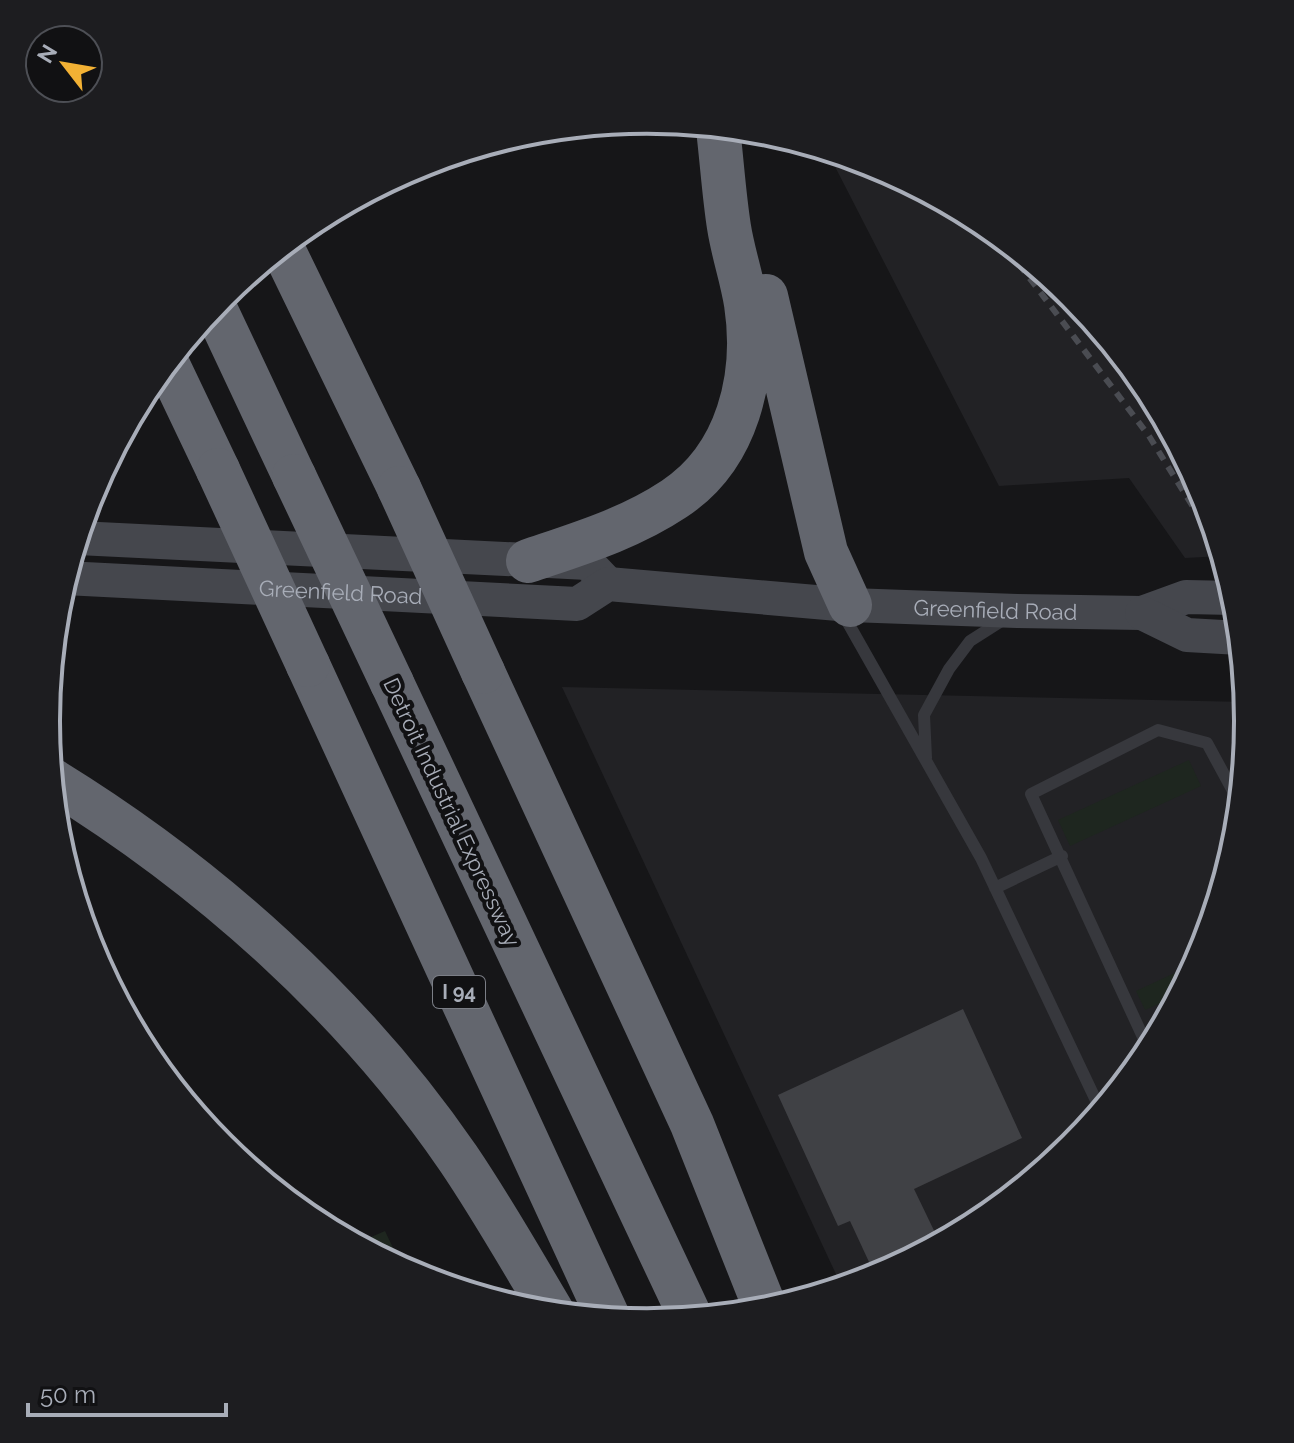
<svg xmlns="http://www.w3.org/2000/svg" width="1294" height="1443" viewBox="0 0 1294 1443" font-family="Raleway,sans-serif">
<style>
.built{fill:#222225}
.green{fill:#1e261f}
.building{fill:#404145}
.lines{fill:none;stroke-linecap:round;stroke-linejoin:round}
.service{stroke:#37383d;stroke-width:12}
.secondary{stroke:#45474d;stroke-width:34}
.motorway{stroke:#63666e;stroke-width:44}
.rail{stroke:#4a4c52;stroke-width:6;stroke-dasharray:10 8;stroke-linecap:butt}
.motorway-bridge{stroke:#63666e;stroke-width:44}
.labels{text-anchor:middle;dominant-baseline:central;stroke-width:8;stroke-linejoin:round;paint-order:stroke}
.shield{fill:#111113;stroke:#7b7e86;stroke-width:2}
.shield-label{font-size:20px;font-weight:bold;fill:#a8adb8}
.street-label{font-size:22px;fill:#a8adb8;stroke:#111113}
.rim{fill:none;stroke:#a8adb8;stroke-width:4}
</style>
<rect width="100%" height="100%" fill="#161618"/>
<path class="built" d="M827,151L877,166L981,222L1072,297L1147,388L1202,492L1222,556L1185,558L1129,478L999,486Z
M562,687L1246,702L1248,722L1236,839L1202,952L1146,1056L1072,1147L981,1221L877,1277L842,1287Z"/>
<path class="green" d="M1189,760L1201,786L1070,846L1058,820Z
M1196,963L1179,995L1145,1010L1136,991Z
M385,1231L403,1269L355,1244Z"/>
<path class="building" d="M963,1009L1022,1138L914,1189L940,1243L876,1277L850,1221L838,1226L778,1095Z"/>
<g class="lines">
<path class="service" d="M843,614L981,858L1101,1111
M926,758L924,715L949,669L970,641L1003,620
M995,888L1062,856
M1149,1050L1031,794L1158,730L1207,743L1240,804
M979,1222L977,1218L995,1210"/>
<g class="secondary">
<path d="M78,538L588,563L608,584"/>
<path id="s1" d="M65,578L577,604L608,584L850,605L1017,611L1142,613L1186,597L1234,598"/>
<path d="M1142,613L1187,635L1240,638"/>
</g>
<path class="motorway" d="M282,247L399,488
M766,296L826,552L850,605
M214,306L294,476
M167,363L218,470
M528,561C578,544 629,529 674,499C738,457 757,376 746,304C742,278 733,253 729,227C724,195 722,162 718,129
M308,665L609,1319
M483,672L692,1124L766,1310
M392,683L691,1318
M52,780C208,876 353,1005 458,1158C492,1208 522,1261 553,1313"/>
<path class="rail" d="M997,235L1149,436L1210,534"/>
<path class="motorway-bridge" d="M218,470L308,665
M294,476L392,683
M399,488L483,672"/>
</g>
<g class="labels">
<rect class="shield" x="433" y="976" width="52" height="32" rx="6"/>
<g class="shield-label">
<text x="459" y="992">I 94</text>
</g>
<g class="street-label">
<text stroke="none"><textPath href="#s1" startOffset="276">Greenfield Road</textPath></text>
<text stroke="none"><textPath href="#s1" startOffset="938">Greenfield Road</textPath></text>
<text transform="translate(452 812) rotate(65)">Detroit Industrial Expressway</text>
</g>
</g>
<path d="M0 0H1294V1443H0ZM60 721a587 587 0 1 1 1174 0a587 587 0 1 1-1174 0Z" fill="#1d1d20" fill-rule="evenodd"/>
<path class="rim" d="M60 721a587 587 0 1 1 1174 0a587 587 0 1 1-1174 0Z"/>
<g transform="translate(64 64) rotate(301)"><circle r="38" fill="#111113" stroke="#4d4f55" stroke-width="2"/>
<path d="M0-6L14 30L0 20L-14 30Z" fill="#f2b134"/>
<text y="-12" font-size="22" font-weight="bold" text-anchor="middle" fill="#a8adb8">N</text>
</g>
<path d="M28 1403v12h198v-12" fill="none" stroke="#a8adb8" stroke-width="4"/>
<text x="40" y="1403" font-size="24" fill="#a8adb8" stroke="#111113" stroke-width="6" paint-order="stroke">50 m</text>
</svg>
